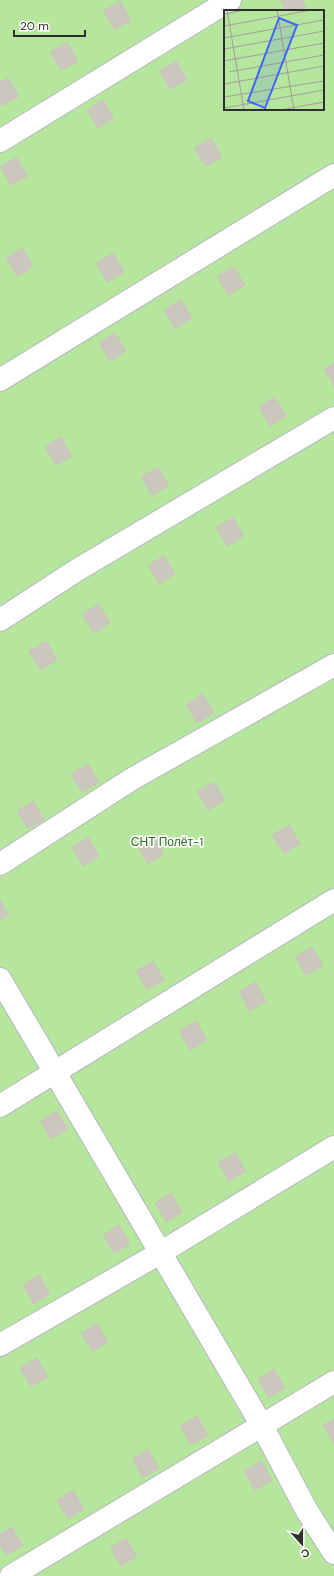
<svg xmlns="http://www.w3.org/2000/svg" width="334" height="1576" viewBox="0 0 334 1576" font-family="'DM Sans',sans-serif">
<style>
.green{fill:#b6e59e;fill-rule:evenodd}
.building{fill:#cbc7bf;stroke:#cbc5ba}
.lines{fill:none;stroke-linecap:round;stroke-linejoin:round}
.minor-casing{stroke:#b4b7c1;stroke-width:24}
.minor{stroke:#fff;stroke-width:22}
.labels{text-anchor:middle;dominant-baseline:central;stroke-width:3.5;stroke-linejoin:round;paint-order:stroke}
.park-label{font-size:12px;fill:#2c6e1b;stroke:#fff}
.inset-road{fill:none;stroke:#a29e99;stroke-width:1}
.view{fill:#4264fb;fill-opacity:0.15;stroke:#4264fb;stroke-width:2}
.inset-edge{fill:none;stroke:#2e2e2e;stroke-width:2}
</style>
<rect width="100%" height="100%" fill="#efe9e1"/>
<path class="green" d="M0,0H334V1576H0ZM225,11H323V109H225Z"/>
<path class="building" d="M280,0H302L306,7L299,11H286Z
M120,1L131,20L115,30L103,11Z
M67,42L78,61L61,70L50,52Z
M176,61L187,80L170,89L159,71Z
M8,78L19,96L2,106L0,102V82Z
M103,100L114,118L98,128L87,110Z
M211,138L222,157L206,166L194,148Z
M16,157L28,176L11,185L0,167Z
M22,248L33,266L17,276L6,258Z
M113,253L124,272L107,282L96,263Z
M234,267L245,285L228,295L217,276Z
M181,300L192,318L175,329L164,310Z
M115,333L126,351L110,361L99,343Z
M334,363V386L324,369Z
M275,397L286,416L270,426L259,407Z
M61,437L72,456L56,465L45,447Z
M158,467L169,486L152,495L141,477Z
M233,518L244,536L227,546L216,527Z
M164,556L175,574L159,584L148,565Z
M99,604L110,623L94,633L82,614Z
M46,641L57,660L40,670L29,651Z
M203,694L214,713L197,723L186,704Z
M88,764L99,782L82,792L71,774Z
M214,782L225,800L208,810L197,791Z
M33,801L44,820L28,829L17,811Z
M289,825L300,844L284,853L272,835Z
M153,836L164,854L148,864L137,845Z
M88,837L99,856L83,866L72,847Z
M0,900L9,915L0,920Z
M312,947L323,966L306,975L295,957Z
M153,961L164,980L147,990L136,971Z
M255,982L266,1001L250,1011L239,992Z
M196,1021L207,1040L190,1050L179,1031Z
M57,1111L68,1129L51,1139L40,1121Z
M235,1153L246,1171L229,1181L218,1162Z
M171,1193L182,1212L166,1222L155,1203Z
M119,1225L130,1244L114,1253L103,1235Z
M39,1275L50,1294L34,1304L23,1285Z
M97,1323L108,1342L92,1351L81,1333Z
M37,1358L48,1377L31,1386L20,1368Z
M274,1369L285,1388L269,1398L258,1379Z
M197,1416L208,1435L191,1445L180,1426Z
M334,1419V1444L323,1425Z
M148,1449L159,1468L143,1478L132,1459Z
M261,1461L272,1480L255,1490L244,1471Z
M73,1490L84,1509L68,1519L57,1500Z
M12,1527L23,1546L6,1555L0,1545V1534Z
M126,1538L137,1556L121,1566L110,1548Z"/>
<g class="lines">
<g class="minor-casing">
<path id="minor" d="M0,141L230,0
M0,380L334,175
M0,620L77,570L334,418
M0,864L132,779L334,665
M0,979L261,1424L307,1511L334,1553
M0,1106L334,900
M0,1345L160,1253L334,1147
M11,1576L334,1382"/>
</g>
<use href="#minor" class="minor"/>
</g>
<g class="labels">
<g class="park-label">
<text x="167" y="842">СНТ Полёт-1</text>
</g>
</g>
<g transform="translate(224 10)">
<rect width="100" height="100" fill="#efe9e1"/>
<path d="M15,0H100V100H0V3Z" fill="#b6e59e"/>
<path class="inset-road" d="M3,0L20,100M53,0L70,100M0,4L21,0M0,16L88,0M0,28L100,10M0,39L100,21M0,51L100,33M5,62L100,45M0,74L100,56M0,87L100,71M0,98L100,80M56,100L100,92"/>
<path class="view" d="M55,8L73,15L41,98L24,91Z"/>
<rect width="100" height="100" class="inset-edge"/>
</g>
<g transform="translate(302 1544) rotate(159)" stroke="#ffffff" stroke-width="3" paint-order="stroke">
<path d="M0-3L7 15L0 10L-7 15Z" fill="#2e2e2e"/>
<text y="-6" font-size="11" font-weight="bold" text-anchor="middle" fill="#2e2e2e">С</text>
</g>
<path d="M14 30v6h71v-6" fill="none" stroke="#2e2e2e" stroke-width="2"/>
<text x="20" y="30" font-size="12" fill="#2e2e2e" stroke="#ffffff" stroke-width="3" paint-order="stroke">20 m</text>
</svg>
